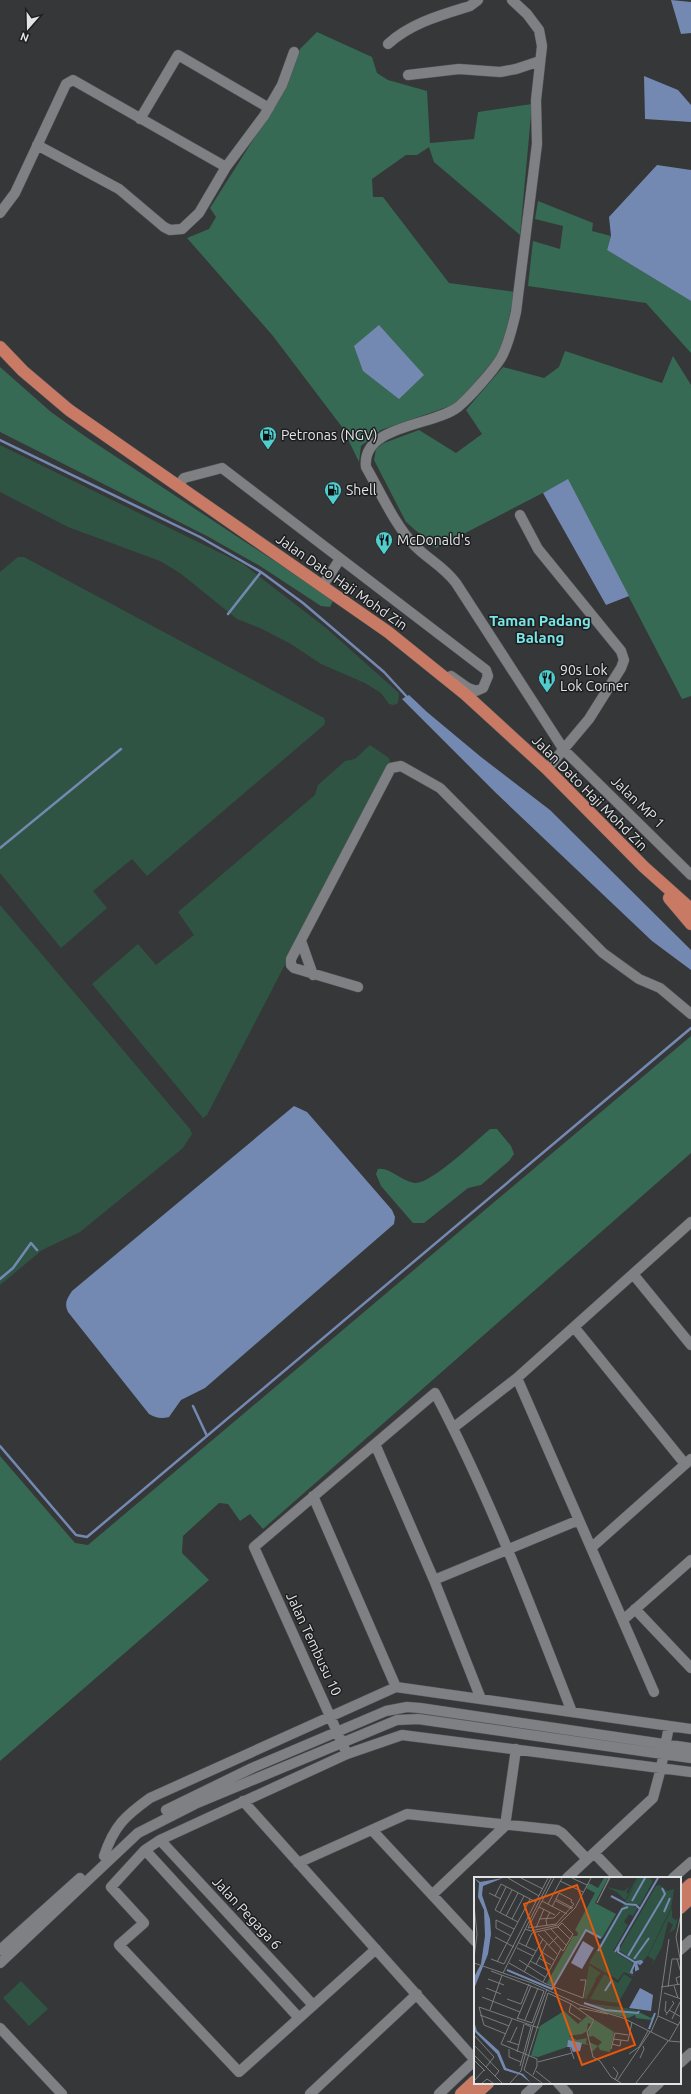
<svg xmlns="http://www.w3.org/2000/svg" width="691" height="2094" viewBox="0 0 691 2094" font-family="Ubuntu,sans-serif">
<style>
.green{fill:#305444}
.forest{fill:#376a54}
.water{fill:#7489b2}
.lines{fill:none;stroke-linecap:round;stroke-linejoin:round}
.stream{stroke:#7489b2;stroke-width:2.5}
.minor-casing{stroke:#545558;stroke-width:11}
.major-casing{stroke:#545558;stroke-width:13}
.minor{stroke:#7e8084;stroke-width:10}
.major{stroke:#c87a64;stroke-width:12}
.labels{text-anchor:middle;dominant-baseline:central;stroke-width:3;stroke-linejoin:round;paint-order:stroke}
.poi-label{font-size:14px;fill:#e3e4e6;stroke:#1d1e1f;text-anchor:start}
.street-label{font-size:14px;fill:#e3e4e6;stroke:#1d1e1f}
.neighbourhood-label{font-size:15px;font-weight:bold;fill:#79e5e6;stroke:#1d1e1f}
.inset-river{fill:none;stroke:#7489b2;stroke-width:2}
.inset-road{fill:none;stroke:#7b7c7e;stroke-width:1}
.view{fill:#e8590c;fill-opacity:0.15;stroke:#e8590c;stroke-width:2}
.inset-edge{fill:none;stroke:#e3e4e6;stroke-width:2}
</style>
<rect width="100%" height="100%" fill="#353739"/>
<path class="green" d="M0,445L243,564L326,628L399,693L398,703L394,705L389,704L381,693L365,683L321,664L291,644L260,628L237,619L180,573L160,561L68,527L0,492Z
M18,557H24L324,718L325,722L324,725L147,876L132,859L93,891L107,908L61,948L0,873V572Z
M370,745L389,758L390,762L207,1115L203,1118L92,984L138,944L156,965L194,935L178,912L315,795L318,785L345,761L355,759Z
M0,905L190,1129L192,1134L183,1148L80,1232L42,1250L0,1285Z
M21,1981L48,2009L29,2026L3,1998Z"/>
<path class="forest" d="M317,32L372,57L377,73L388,80L427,91L430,143L474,139L478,112L532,104L520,235L434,162L429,147L417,155H406L372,179L373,197H383L449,283L515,292L503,343L496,357L469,390L453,405L381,430L361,446L359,462L342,427L273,336L187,238L209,229L216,217L210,208L286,88L300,49Z
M538,201L593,223L592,231L611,236L607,250L691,301V353L646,303L528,286L533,241L560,249L563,226L535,219Z
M565,351L662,383L673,356L691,385V696L682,699L568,480L436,548L406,522L374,460L376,449L384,443L419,430L456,453L482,434L466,410L503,367L544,378L559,367Z
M0,367L51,412L86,437L329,597L333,601L330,607L321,606L260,566L207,536L0,432Z
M691,1036V1153L263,1529L250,1514L240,1521L228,1504L219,1503L183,1536L182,1553L209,1580L0,1761V1456L75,1543L88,1545Z
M490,1129H497L511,1146L514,1154L509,1161L481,1185L468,1188L424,1223H413L381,1186L376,1174L378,1169C390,1167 402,1182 415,1183C431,1184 477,1140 490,1129Z"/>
<path class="water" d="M671,0L691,2V33L681,34Z
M644,76L678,90L691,105V122L645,119Z
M657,165L691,170V301L607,250L611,236L609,217Z
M379,325L424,375L399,399L363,371L354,346Z
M568,479L629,596L606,605L543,493Z
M409,695L427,712L481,757L550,810L691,950V970L652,941L496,793L402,699Z
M294,1106L307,1112L392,1210L395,1217L394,1224L205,1388L181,1400L169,1417C161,1419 156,1418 149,1414L68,1312C64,1303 67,1299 72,1291Z"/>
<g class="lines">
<path class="stream" d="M0,440L200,537L261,572L303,603L384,672L408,698
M228,614L261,572
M0,848L121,749
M0,1279L13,1268L31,1243L37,1250
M193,1406L207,1436
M0,1446L76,1535L87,1537L691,1028"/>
<g class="minor-casing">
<path id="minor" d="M512,0L527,14L539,30L542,46L536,100L537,144L516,312C512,328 509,344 501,358C493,371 470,397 458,407C434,426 361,425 366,467C381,493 394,524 415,546C429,560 443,566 456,583L564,750L691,875
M388,44C411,23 441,15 470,6L478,0
M408,75L459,69L500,72L516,69L540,61
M140,119L178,55L269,108
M37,145L119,189L164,227L170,230L182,229L199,213L226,167L264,116L282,85L294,52
M0,213L15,193L66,84L73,80L226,167
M178,486L184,478L222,468L486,670L488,676L483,688L476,691L468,688L451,676
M520,515L538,549L621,651L624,660L621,668L589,719L547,769
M323,585L340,559
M301,941L313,975
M358,987L294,968L291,965V959L391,768L401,766L440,788L603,953L639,979L660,988L691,1014
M633,1274L691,1345
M574,1327L685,1464
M517,1378L654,1692
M453,1428L517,1378L691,1222
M375,1444L434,1580L481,1699
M313,1496L396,1687
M591,1548L691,1459
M434,1580L579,1520
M635,1609L691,1668
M623,1620L691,1560
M347,1754L254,1547L435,1393C489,1495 530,1604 572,1712
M243,1801L475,2060
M166,1810L252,1768L386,1711L407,1707L420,1708L691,1748
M372,1830L475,1941
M160,1840L313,2005
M145,1850L299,2018
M594,1853L618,1878
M104,1856C114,1826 125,1816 150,1798L396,1687L691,1729
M298,1863L407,1814L557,1830L562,1833L587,1859
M567,1878L653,1798L661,1768L669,1726
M673,1878L691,1862
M432,1895L505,1826L516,1749
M376,1949L239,2072L119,1945L144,1923L111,1887L145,1850L160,1840L347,1754L402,1735L691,1772
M0,1950L80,1878
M680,1950L691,1940
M0,1963L138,1833L195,1804L397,1720L418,1719L691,1758
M0,2028L62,2094
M680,2063L691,2053
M558,2083L568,2094
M310,2094L417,1994
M439,2094L475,2060
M526,2094L538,2083
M647,2094L659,2083"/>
</g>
<g class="major-casing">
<path id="major" d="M0,347L23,371L69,410L388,632L465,694L547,769L644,867L691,909
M669,898L691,924
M680,1894L691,1884
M680,1908L691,1898
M461,2094L475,2081
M476,2094L488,2083"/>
</g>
<use href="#minor" class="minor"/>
<use href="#major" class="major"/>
</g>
<defs>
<g id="fuel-pin" transform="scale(0.9)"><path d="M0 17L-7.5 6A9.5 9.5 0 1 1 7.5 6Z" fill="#52cdce" stroke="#1d1e1f"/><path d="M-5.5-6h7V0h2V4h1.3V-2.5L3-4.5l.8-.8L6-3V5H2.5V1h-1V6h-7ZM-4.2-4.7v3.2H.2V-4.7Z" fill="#111"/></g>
<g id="restaurant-pin" transform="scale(0.9)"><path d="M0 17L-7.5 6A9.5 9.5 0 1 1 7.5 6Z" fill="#52cdce" stroke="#1d1e1f"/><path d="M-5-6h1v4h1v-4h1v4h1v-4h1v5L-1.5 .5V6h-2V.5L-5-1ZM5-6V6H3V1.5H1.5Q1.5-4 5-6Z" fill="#111"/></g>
</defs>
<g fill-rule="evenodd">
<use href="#fuel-pin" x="268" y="435"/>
<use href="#fuel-pin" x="333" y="490"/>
<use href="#restaurant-pin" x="384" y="540"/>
<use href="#restaurant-pin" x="547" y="678"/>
</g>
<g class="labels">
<g class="poi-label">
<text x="281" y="435">Petronas (NGV)</text>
<text x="346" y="490">Shell</text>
<text x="397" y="540">McDonald's</text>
<text x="560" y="670">90s Lok<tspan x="560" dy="16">Lok Corner</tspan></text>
</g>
<g class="street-label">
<text transform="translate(342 582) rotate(35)">Jalan Dato Haji Mohd Zin</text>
<text transform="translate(590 793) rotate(45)">Jalan Dato Haji Mohd Zin</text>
<text transform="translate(638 802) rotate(44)">Jalan MP 1</text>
<text transform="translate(314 1644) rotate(65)">Jalan Tembusu 10</text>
<text transform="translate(247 1913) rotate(47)">Jalan Pegaga 6</text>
</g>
<g class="neighbourhood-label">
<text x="540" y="620">Taman Padang<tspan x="540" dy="17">Balang</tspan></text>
</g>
</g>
<g transform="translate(474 1877)">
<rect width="207" height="207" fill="#353739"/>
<path d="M163,1H165L151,23L144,16L133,10L150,14L156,9L152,15L154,17ZM165,1H175L179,4L166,28L151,25ZM186,8L193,14L200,12L197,31L174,78L169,84L159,83L145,73L182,9ZM150,27L164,30L159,39L155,37L151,43L150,45L154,48L139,74L159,86L156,95L161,100L150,95L144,103L115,86ZM198,31V40L201,43L204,42L201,52L195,56L199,48L194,44L188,70L179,86L177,88L180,83L174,79ZM115,88L127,96L121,102L122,103L112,122L110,121ZM130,97L144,106L150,97L158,102L144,126L116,122ZM111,126L152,131L164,134V136L127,132Z" fill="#305444"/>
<path d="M130,1H134L121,26L142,37L128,61L112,53L79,109L73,106L99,59H103L104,56L101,53L121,16L112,11L115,6L124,11ZM119,132L167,136L177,141L181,138L178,143L162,141L161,138L154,141ZM90,134L104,147L113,139L120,143L117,147L114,146L113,154L108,157L95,159L103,163L113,161L112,166L115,168L94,164L93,170L64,180L57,179L66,149ZM121,143L140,155L136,175L126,173L124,169L118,175L115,165L124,169L128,165L119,159L114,160L115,150Z" fill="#376a54"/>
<path d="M0,1L6,5L29,1L9,9L8,18L16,42L17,57L14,77L0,112V100L7,87L11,59L10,33L4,20L5,6ZM109,64L120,71L108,92L97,86ZM166,111L179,118L177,134L155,131ZM0,144L3,154L25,174L32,191L49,197L57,206L47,198L30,193L23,177L1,155ZM94,163L108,166L106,174L99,175L97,170H93Z" fill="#7489b2"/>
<path class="inset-river" d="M137,19L152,27L162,28L166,32M158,24L171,1M190,35L196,21M145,69L144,75L162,86L164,92L162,93V88M124,74L148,32L154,30M141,75L184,1M154,79L191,17L188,11M160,82L175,61M161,85L167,84L168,85L166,87L163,85M33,93L78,112L112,53L127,61M159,96L157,95L161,86M131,114L138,103M110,126L131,133L164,136L165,134M175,152L181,136"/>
<path class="inset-road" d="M34,1L65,19M47,1L69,12M98,1L113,8M135,1L123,26L136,1M86,4L109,15M32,10L21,33L38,42M15,16L27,22M21,19L27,7L62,25M82,22L99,31M68,24L93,37M82,24L98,32M74,27L88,1M0,28L3,57L0,81M65,30L81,38M78,30L85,16L98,23L97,25L100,27L82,47L54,51L80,1M26,36L38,13M207,37L202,60L207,87M32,39L44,16M65,42L80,41L86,35M44,45L38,42L50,19M73,49L72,43L76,35M84,50L96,62M62,51L70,32M51,52L57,54L84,48L101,31L117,1M77,52L92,68M70,53L89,74L99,57L88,46M64,57L83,77M37,59L22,51V43L40,52M21,60L40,70M45,66L62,74M75,68L84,59M52,69L58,56L84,50L88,46M43,71L59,79M68,75L80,83M65,81L77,88M17,82L30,87L74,1M203,82L207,96M45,83L71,100M56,84L75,94M23,85L56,22M0,86L58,106L106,128L149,141L195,164L207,165M35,86L70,106L109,121L112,103H106M62,87L73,66M17,94L70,114L58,146L43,141M50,95L69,62M29,96L77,1M14,102L30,108M69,105L87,72M204,108L202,101L207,99M200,109L204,121M187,110L207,107M194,110L198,82H205M12,111L27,117M190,116L207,122M8,120L46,135M33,122L47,127L55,107M192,124L191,134L193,136M97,127L95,135L107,143M105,131L134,137M16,133L28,98M195,133L207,140M6,138L35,149M192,138L200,126L198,124M184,139L204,148M38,142L27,167L63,182V189L59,198M43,142L57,109M198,142L206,125M51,143L64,111M177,155L184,139L195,62M32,157L10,148L5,130L65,151M0,158L20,180L12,190M139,162L154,164L158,145M33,164L45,168M195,164L207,143M36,165L43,150M138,167L146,169L147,163M0,168L25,194L21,199M96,170L100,182M35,172V180L47,185M137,172L141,156L154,158M43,175L50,147M155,177L165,170L174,154M0,178L28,206M166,181L170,172L169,169M0,183L11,194M64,185L98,176M46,189L57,150L51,147M139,190L144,196L141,203M62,194L77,206M0,204L10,193M143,204L176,155M8,206L13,202L19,206M36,206L47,194L59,149L73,112M68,206L50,193L74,116L97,127L120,143L113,155L119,180L126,184L137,200L147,206M162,206L194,164"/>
<path class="view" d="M103,8L161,168L108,188L50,27Z"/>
<rect width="207" height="207" class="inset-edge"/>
</g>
<g transform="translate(28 28) rotate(200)" stroke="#1d1e1f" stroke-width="3" paint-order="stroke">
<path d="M0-3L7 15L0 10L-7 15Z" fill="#e3e4e6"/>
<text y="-6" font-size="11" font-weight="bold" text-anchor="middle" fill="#e3e4e6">N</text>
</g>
</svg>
